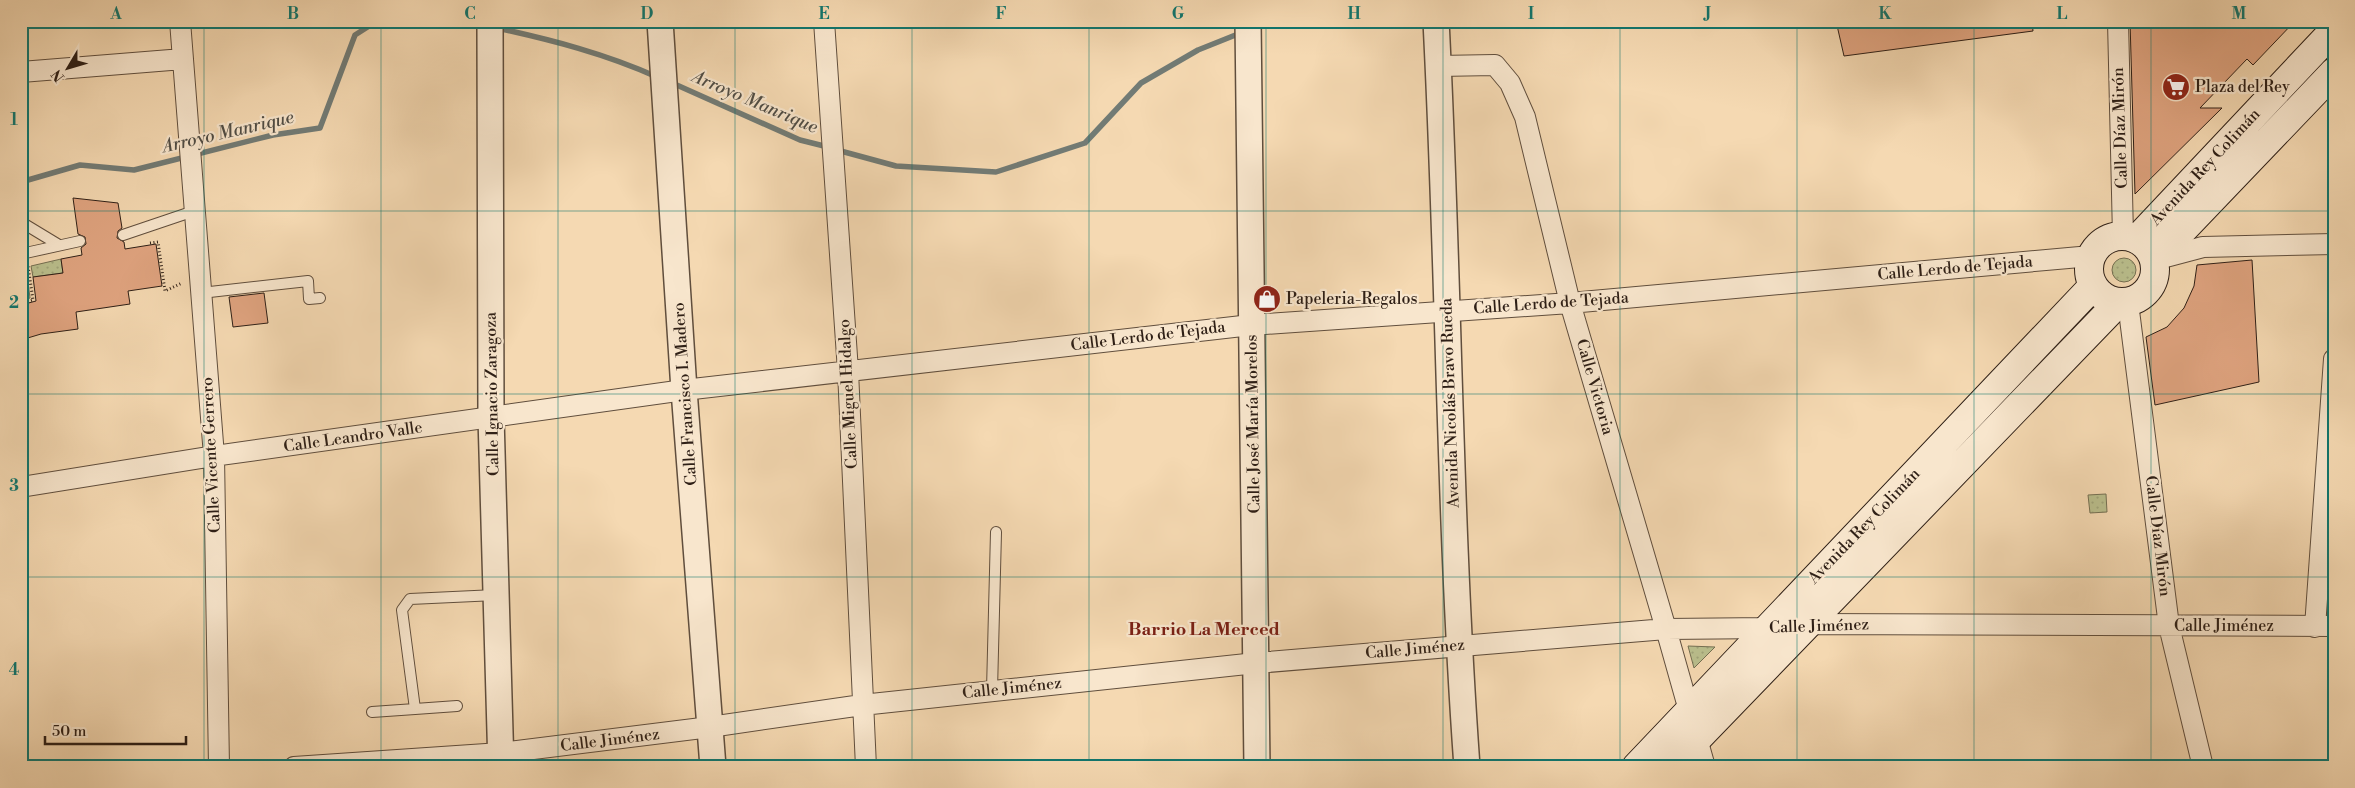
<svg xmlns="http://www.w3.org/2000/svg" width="2355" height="788" viewBox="0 0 2355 788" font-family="'Libre Bodoni',serif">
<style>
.garden{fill:url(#garden-dots);stroke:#746f52}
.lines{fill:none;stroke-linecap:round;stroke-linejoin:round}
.stream{stroke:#727b75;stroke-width:5.5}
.building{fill:#e0a480;stroke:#2e1f16}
.service-casing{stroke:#604e3d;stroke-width:12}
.minor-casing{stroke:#604e3d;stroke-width:22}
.tertiary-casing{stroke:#604e3d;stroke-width:28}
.secondary-casing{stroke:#2e1f16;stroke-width:30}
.path{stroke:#2e1f16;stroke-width:3;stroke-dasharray:1 2.5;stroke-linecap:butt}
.service{stroke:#f8e6cd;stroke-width:10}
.minor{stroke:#f8e6cd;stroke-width:20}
.tertiary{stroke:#f8e6cd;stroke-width:25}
.secondary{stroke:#f8e6cd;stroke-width:28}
.grid{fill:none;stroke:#0f766e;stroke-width:1;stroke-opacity:0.55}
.labels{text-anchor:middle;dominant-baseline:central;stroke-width:4.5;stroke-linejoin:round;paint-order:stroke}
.poi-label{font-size:16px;fill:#2e1f16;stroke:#f8e6cd;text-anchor:start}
.street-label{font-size:16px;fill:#2e1f16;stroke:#f8e6cd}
.water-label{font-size:18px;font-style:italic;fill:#504d45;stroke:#f8e6cd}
.neighbourhood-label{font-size:18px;font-weight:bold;fill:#7a1f14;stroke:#f8e6cd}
.neatline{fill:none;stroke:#0f766e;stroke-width:2}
.grid-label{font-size:16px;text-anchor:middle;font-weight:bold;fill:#0f766e}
</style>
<defs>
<pattern id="garden-dots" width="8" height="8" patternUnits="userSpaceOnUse" patternTransform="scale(1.25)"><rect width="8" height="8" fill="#babf8d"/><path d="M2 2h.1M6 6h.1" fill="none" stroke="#a0a479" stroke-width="1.8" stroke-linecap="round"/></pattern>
</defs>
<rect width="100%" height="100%" fill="#f5d9b2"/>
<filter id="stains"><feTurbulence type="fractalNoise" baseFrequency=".004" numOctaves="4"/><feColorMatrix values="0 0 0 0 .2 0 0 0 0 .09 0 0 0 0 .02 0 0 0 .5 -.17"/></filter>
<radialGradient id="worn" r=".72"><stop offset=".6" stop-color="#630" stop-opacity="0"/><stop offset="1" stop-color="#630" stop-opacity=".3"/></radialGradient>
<path class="garden" d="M2112 270a12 12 0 1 1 24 0a12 12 0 1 1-24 0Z
M61,259L63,273L33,277L31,266Z
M26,266L30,298L21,301V268Z
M2106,494L2107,512L2090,513L2088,495Z
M1688,646L1715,647L1694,668Z"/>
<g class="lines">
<path class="stream" d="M463,21L485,26
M1253,27L1268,21
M497,28C552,40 606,54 657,77
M670,82L800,140L828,147
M837,150L896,166L996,172L1085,143L1141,83L1198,50L1243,32
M21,182L80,165L134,170L273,135L320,128L355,35L377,21"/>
</g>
<path class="building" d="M1836,21H2032L2033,31L1844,56Z
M2130,21H2295L2253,65L2247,59L2200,108H2222L2135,194Z
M73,198L118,203L122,228L118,231L117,238L124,242L125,249L156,244L162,286L128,291L130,304L76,312L78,329L41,334L21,340V305L36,301L33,277L63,273L61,259L82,255L81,248L86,244L85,237L78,234Z
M2252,260L2259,382L2155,405L2146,337L2167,327L2184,308L2194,286L2197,265Z
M264,293L268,323L233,327L229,297Z"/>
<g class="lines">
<g class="service-casing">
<path id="service" d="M21,222L59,245
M123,235L194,211
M21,254L80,241
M201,293L308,281L309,299L320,298
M992,690L996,532
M457,706L415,709L402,610L410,599L496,595
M372,712L415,709"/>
</g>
<g class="minor-casing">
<path id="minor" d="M180,21L214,456L219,767
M824,21L848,371L866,767
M2118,21L2123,236
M1438,66L1495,65L1510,83L1525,117L1570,303L1666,629L1705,767
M21,72L183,59
M2154,260L2203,247L2334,244
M2128,303L2169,626L2203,767
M21,487L214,456L684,390L1251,325L1570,303L2091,256
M2315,627L2334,359
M294,767L501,753L710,727L862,705L1256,663L1666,629L1768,628L1808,624L2334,626"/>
</g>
<g class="tertiary-casing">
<path id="tertiary" d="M490,21L491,417L501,767
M660,21L684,390L713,767
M1248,21L1257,767
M1436,21C1449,270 1449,519 1467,767"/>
</g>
<g class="secondary-casing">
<path id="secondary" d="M2089 269a33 33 0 1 1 66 0a33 33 0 1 1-66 0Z
M2137,239L2334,30
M2154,260L2334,72
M1636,767L2093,286
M1670,767L2118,303"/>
</g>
<path class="path" d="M150,243L158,242L165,291L182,283
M21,304L33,300L28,266"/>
<use href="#service" class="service"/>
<use href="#minor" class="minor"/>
<use href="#tertiary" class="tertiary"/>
<use href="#secondary" class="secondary"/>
</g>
<path class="grid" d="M204,21V767M381,21V767M558,21V767M735,21V767M912,21V767M1089,21V767M1266,21V767M1443,21V767M1620,21V767M1797,21V767M1974,21V767M2151,21V767M21,211H2334M21,394H2334M21,577H2334"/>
<defs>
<g id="supermarket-disc" transform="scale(1.4375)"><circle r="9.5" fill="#8f2418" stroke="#f8e6cd"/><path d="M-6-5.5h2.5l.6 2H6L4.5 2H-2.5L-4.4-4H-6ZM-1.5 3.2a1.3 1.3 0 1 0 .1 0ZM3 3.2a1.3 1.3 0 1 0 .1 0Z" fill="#fff"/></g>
<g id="shop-disc" transform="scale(1.4375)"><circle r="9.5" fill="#8f2418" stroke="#f8e6cd"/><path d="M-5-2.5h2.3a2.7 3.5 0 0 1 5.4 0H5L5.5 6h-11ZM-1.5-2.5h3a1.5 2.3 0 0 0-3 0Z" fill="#fff"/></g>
</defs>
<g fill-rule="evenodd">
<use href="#supermarket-disc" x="2176" y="87"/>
<use href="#shop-disc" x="1267" y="299"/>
</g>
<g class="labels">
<g class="poi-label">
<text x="2195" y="87">Plaza del Rey</text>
<text x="1286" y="299">Papeleria-Regalos</text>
</g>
<g class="street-label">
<text transform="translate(2120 128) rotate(-92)">Calle Díaz Mirón</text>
<text transform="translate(2205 167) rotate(-47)">Avenida Rey Colimán</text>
<text transform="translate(1955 268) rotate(-5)">Calle Lerdo de Tejada</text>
<text transform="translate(1551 303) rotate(-4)">Calle Lerdo de Tejada</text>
<text transform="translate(1148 336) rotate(-7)">Calle Lerdo de Tejada</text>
<text transform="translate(1595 387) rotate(74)">Calle Victoria</text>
<text transform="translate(492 394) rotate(-91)">Calle Ignacio Zaragoza</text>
<text transform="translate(685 394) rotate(-94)">Calle Francisco I. Madero</text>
<text transform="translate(848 394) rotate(-93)">Calle Miguel Hidalgo</text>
<text transform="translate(1450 403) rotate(-92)">Avenida Nicolás Bravo Rueda</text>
<text transform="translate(1253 424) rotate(-91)">Calle José María Morelos</text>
<text transform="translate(353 437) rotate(-8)">Calle Leandro Valle</text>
<text transform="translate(211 455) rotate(-93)">Calle Vicente Gerrero</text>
<text transform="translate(1864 526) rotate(-46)">Avenida Rey Colimán</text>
<text transform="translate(2158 536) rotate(83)">Calle Díaz Mirón</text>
<text transform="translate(1819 626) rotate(-2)">Calle Jiménez</text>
<text x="2224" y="626">Calle Jiménez</text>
<text transform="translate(1415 649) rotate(-5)">Calle Jiménez</text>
<text transform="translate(1012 688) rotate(-6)">Calle Jiménez</text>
<text transform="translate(610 740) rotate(-7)">Calle Jiménez</text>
</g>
<g class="water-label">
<text transform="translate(755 102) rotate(23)">Arroyo Manrique</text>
<text transform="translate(228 132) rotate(-13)">Arroyo Manrique</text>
</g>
<g class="neighbourhood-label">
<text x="1204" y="629">Barrio La Merced</text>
</g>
</g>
<rect width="2355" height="788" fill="none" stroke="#f5d9b2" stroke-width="55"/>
<g transform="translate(68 68) rotate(232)" stroke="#f8e6cd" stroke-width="4" paint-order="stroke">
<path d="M0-4L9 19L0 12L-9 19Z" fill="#2e1f16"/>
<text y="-8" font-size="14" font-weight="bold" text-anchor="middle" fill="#2e1f16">N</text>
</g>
<path d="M45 736v8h141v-8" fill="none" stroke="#2e1f16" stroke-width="2.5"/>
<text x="52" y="736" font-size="15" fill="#2e1f16" stroke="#f8e6cd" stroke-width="4" paint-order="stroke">50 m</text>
<rect x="28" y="28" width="2300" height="732" class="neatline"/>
<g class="grid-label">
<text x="116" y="19">A</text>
<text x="293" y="19">B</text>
<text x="470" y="19">C</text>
<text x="647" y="19">D</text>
<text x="824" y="19">E</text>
<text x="1001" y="19">F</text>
<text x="1178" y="19">G</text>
<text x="1354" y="19">H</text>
<text x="1531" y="19">I</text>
<text x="1708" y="19">J</text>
<text x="1885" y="19">K</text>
<text x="2062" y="19">L</text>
<text x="2239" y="19">M</text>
<text x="14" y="125">1</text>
<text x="14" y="308">2</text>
<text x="14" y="491">3</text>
<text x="14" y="675">4</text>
</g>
<rect width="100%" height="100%" filter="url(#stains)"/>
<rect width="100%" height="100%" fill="url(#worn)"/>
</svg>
